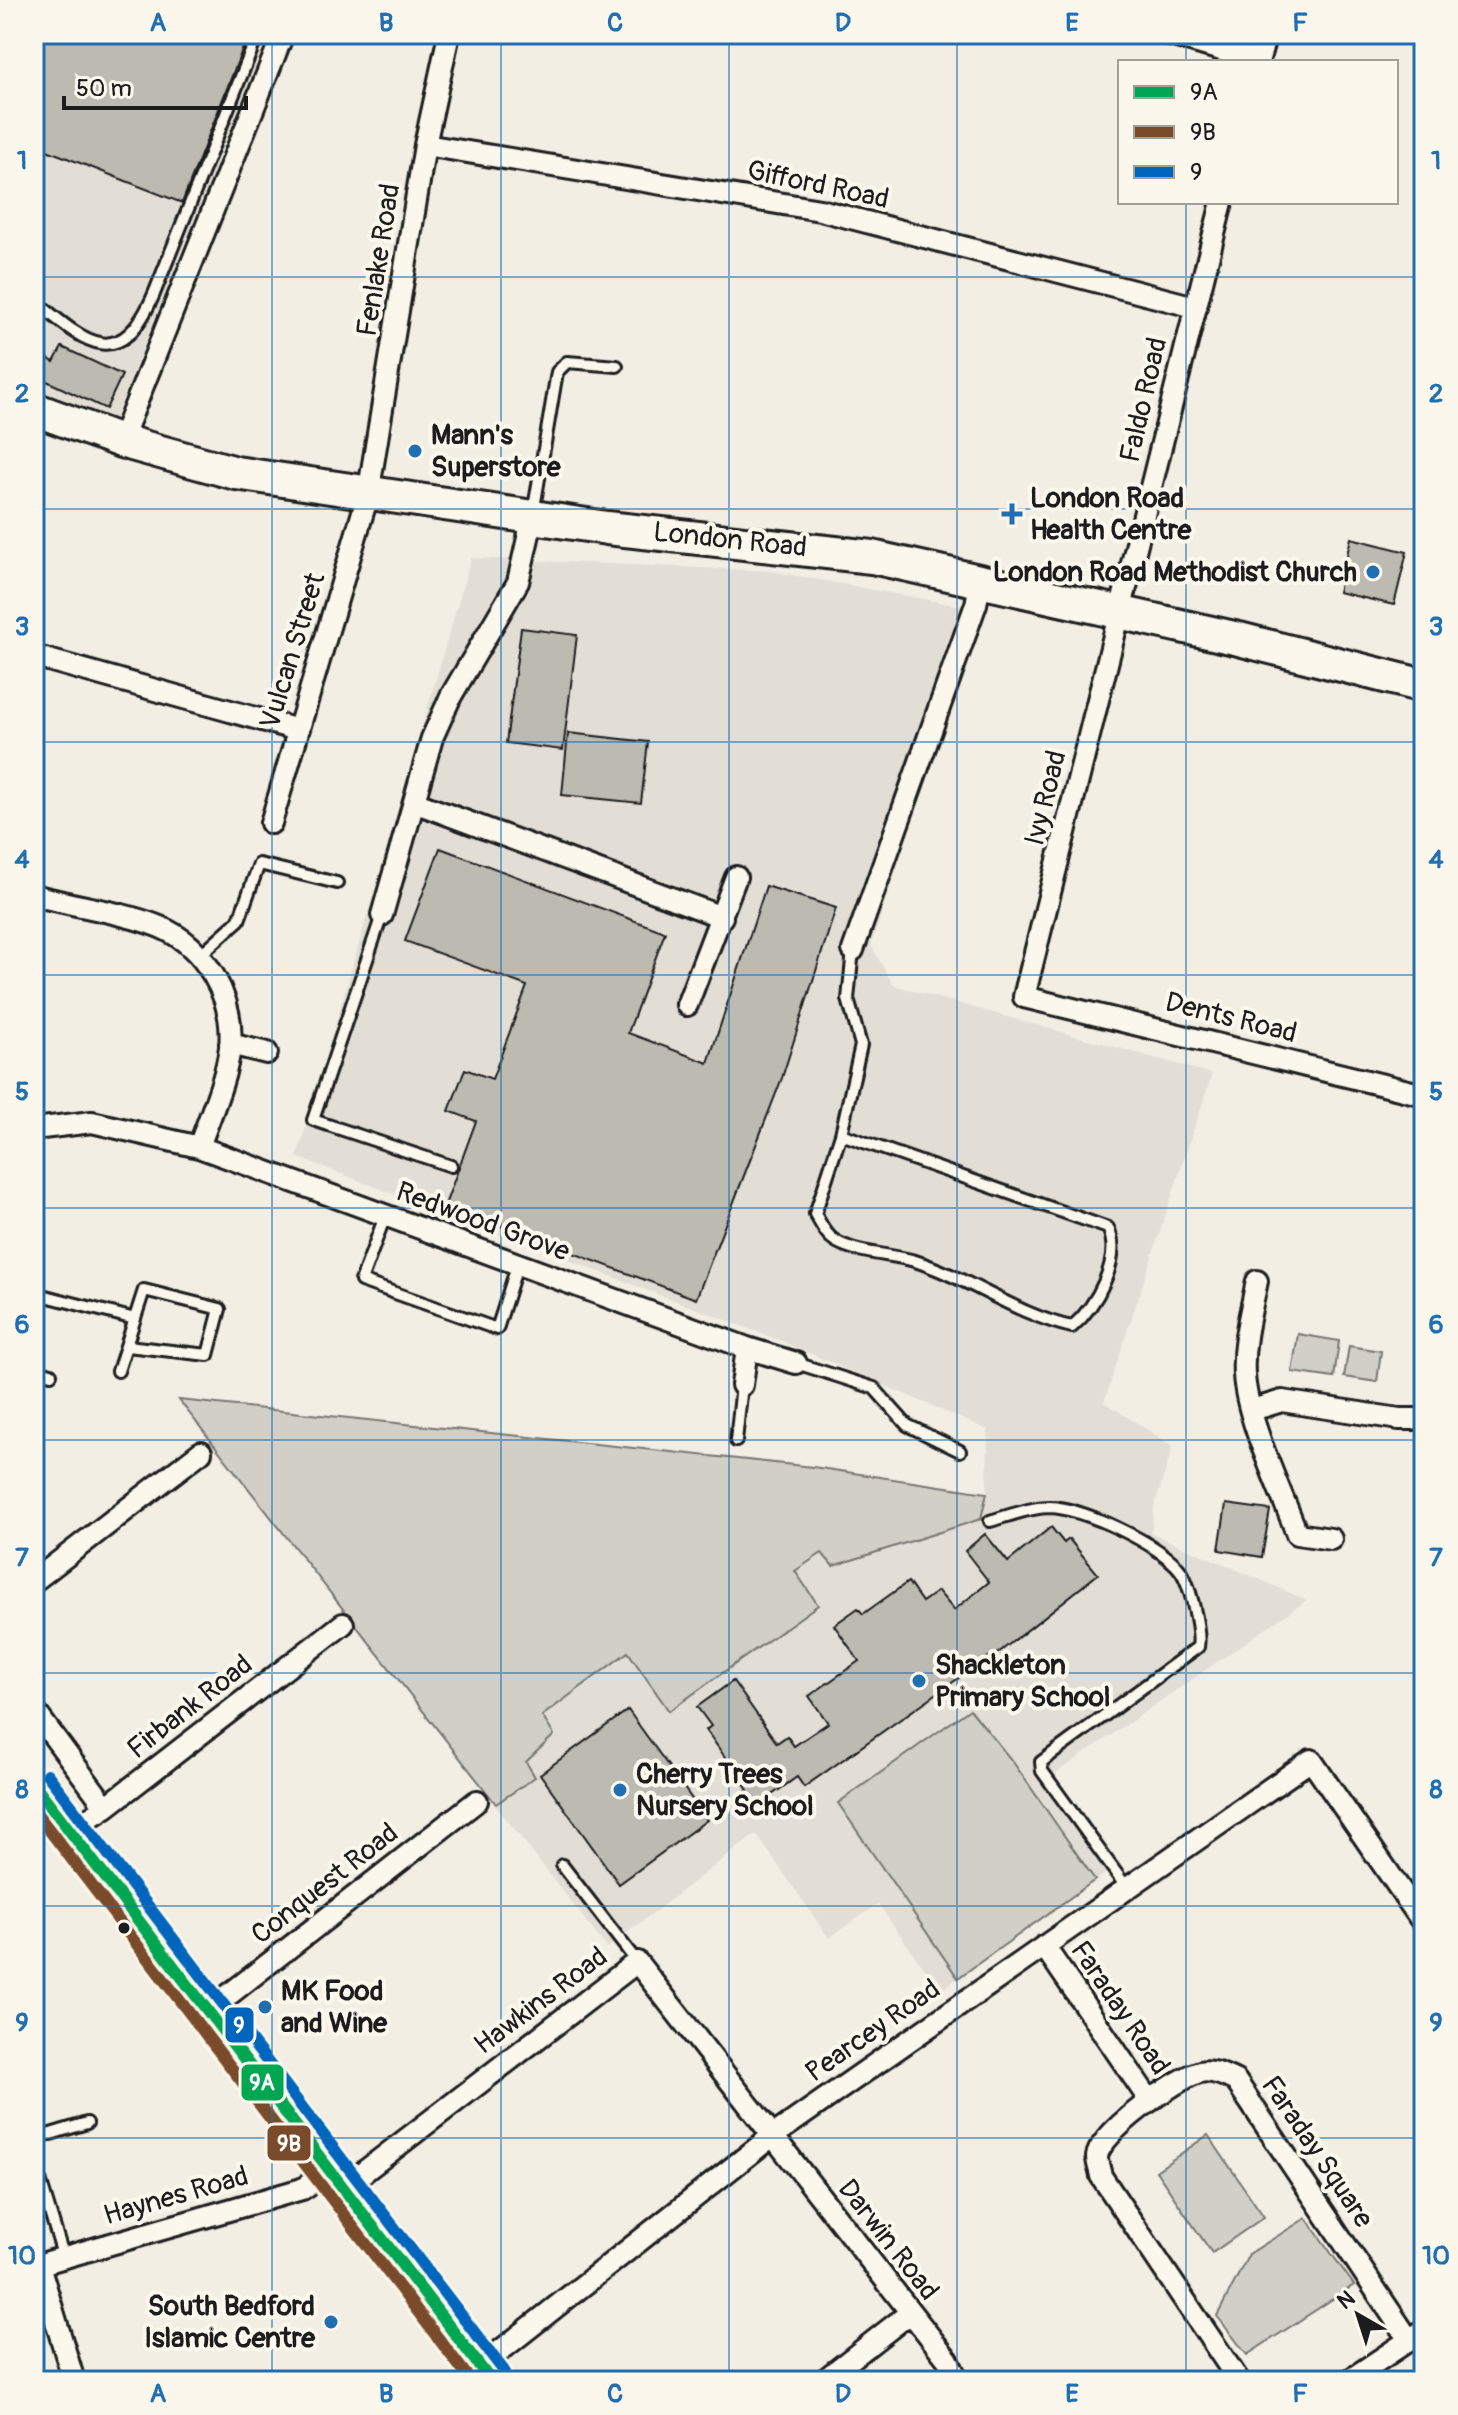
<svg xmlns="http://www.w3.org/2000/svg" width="1458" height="2415" viewBox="0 0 1458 2415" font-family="Pangolin,sans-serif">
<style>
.built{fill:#e2ded5}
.green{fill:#d2cfc6;stroke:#777671;stroke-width:2}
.building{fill:#bdbab1;stroke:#1c1c1c;stroke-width:2}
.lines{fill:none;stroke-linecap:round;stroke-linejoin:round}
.lane-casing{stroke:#1c1c1c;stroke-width:16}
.street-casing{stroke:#1c1c1c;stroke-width:26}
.secondary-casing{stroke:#1c1c1c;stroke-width:34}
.primary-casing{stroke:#1c1c1c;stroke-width:38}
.lane{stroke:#fbf7ec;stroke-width:10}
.street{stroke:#fbf7ec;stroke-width:20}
.secondary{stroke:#fbf7ec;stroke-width:28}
.primary{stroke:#fbf7ec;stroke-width:32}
.bus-1-casing{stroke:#fbf7ec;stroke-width:18}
.bus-2-casing{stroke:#fbf7ec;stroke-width:18}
.bus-3-casing{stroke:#fbf7ec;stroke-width:18}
.bus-1{stroke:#00a651;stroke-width:12}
.bus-2{stroke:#7a4b2a;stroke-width:12}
.bus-3{stroke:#0065bd;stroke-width:12}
.grid{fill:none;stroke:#1f6fb2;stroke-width:2;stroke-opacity:0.55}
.poi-dot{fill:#1f6fb2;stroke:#fbf7ec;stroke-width:3}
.bus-dot{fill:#1c1c1c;stroke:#fbf7ec;stroke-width:3}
.labels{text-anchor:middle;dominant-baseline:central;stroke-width:8;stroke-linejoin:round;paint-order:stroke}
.street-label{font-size:28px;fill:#1c1c1c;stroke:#fbf7ec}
.poi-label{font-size:28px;font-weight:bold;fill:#1c1c1c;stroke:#fbf7ec;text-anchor:start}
.line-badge{stroke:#fbf7ec;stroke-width:3}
.badge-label{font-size:22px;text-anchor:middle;font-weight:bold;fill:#fff}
.neatline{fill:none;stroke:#1f6fb2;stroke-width:3}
.grid-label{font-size:26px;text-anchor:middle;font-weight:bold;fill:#1f6fb2}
</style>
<rect width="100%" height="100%" fill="#f2eee4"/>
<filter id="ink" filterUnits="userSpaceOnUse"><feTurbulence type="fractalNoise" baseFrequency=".0125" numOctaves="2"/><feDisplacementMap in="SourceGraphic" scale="16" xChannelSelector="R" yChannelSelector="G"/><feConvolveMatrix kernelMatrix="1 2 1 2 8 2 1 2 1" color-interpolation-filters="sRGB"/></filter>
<g filter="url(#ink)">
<path class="built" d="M34,34H268L114,421L34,389Z
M471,558L771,571L982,610L871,945L893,985L1212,1074L1104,1402L1173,1446L1154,1508L1151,1533L1307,1600L1046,1780L1109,1871L940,1991L878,1904L829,1938L756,1834L607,1948L179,1400L813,1467L987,1493L988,1430L781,1341L297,1157Z"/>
<path class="green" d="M1298,1334L1339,1341L1334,1378L1292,1372Z
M1349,1346L1381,1351L1377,1382L1344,1377Z
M179,1400L813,1467L987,1493L981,1519L833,1566L822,1553L795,1571L818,1605L669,1711L628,1652L542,1716L554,1735L526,1762L535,1777L496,1804Z
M970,1709L1013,1762L1095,1880L958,1978L838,1803Z
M1208,2135L1264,2217L1212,2253L1156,2171Z
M1306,2218L1354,2285L1247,2355L1217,2316L1249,2254Z"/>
<path class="building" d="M34,34H215L244,45L182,203L34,145Z
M62,347L122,375L106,409L34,375V350L54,362Z
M1351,538L1407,552L1394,605L1338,592Z
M521,628L577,635L563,750L506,743Z
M568,733L648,742L641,803L562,795Z
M440,848L665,932L628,1033L708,1063L766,886L836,908L782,1078L696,1299L445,1205L476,1121L449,1111L465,1069L492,1079L527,986L405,941Z
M1226,1504L1270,1510L1262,1557L1219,1550Z
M1051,1527L1064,1543L1069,1539L1098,1574L992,1658L990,1656L804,1787L797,1777L755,1807L744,1792L748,1790L706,1730L711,1726L697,1707L733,1681L777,1743L787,1736L794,1746L828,1723L809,1696L859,1661L834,1625L858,1608L863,1614L908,1582L922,1602L938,1591L954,1610L989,1582L965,1551L985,1534L1008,1562Z
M628,1710L707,1820L619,1884L540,1774Z"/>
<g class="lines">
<g class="lane-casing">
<path id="lane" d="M34,300C85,342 119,375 154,294L258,34
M533,514L557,372L567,362L617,366
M382,915L313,1120L451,1166
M200,955L239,920L259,864L337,883
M841,1134L1108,1228C1123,1259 1096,1306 1072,1327C1017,1315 969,1278 915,1261C891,1254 859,1254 837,1242C826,1236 821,1224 815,1214L841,1134L861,1045L848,999L853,950
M385,1216L361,1281L497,1329L518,1263
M34,1293L135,1319
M796,1363L874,1388L907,1425L960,1451
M34,1369L51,1374
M118,1371L144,1290L220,1309L208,1355L127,1346
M736,1441L742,1385
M990,1521C1008,1516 1031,1507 1050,1507C1083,1508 1160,1544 1180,1570C1190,1583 1201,1631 1198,1647L1041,1762L1042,1771L1127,1888
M562,1865L637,1962
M34,2139L87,2123
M34,2160L64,2258"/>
</g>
<g class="street-casing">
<path id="street" d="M1167,34L1258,61
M1258,62L1266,34
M425,145L820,210L1195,307
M1222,202L1024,997L1424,1095
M121,441L283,34
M34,656L298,730
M414,802L722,917
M271,823L368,495L425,145L449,34
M34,895C73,906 123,912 160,927C205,946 235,998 230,1047C226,1081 210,1115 199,1147
M382,915L432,738L451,696L518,582L533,516
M853,950L976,604L981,580
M687,1005L736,877
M230,1044L267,1053
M34,1129L92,1122L199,1147L747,1348L796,1363
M1257,1281C1251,1311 1242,1343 1244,1374C1246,1419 1281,1490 1297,1534L1331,1539
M742,1385L747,1348
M1252,1410L1282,1401L1399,1419H1424
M34,1581L201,1452
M34,1710L106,1807
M68,1831L106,1807L343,1624
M1044,1946L1150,2101
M208,2011L477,1801
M343,2188L637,1962L948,2360L958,2381
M39,2265L74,2381
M34,2266L302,2189L330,2171
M481,2366L771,2137L1311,1760L1424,1924
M823,2381L910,2313
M1239,2381L1101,2176C1100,2170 1097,2163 1097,2157C1099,2133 1177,2078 1200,2072C1212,2069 1226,2076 1236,2081L1409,2340
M1348,2381L1424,2330"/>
</g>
<g class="secondary-casing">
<path id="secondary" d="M34,1784L491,2381"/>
</g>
<g class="primary-casing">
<path id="primary" d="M34,409L121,441L236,473L607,528L872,557L1239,639L1424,686"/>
</g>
<use href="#lane" class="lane"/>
<use href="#street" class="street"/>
<use href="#secondary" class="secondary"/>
<use href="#primary" class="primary"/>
<g class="bus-1-casing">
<path id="bus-1" d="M34,1784L491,2381"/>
</g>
<g class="bus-2-casing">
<path id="bus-2" d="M34,1810L471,2381"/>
</g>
<g class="bus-3-casing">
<path id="bus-3" d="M47,1774L504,2371"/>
</g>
<use href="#bus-1" class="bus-1"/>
<use href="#bus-2" class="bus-2"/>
<use href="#bus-3" class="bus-3"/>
</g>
</g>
<path class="grid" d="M272,34V2381M501,34V2381M729,34V2381M957,34V2381M1186,34V62M1186,202V2381M34,277H1424M34,509H1424M34,742H1424M34,975H1424M34,1208H1424M34,1440H1424M34,1673H1424M34,1906H1424M34,2138H1424"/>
<g class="poi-dot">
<circle cx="415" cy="451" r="8"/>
<path d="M1008 502h8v8h8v8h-8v8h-8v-8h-8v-8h8z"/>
<circle cx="1373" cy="572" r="8"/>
<circle cx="919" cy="1681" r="8"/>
<circle cx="620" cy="1790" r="8"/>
<circle cx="265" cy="2007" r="8"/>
<circle cx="331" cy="2322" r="8"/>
</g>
<circle class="bus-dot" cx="124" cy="1928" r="7"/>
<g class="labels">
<g class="street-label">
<text transform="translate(818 185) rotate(12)">Gifford Road</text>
<text transform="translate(379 260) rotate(-81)">Fenlake Road</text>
<text transform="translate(1144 400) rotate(-77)">Faldo Road</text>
<text transform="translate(730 540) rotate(6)">London Road</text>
<text transform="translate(293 651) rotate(-73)">Vulcan Street</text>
<text transform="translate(1046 798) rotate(-76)">Ivy Road</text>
<text transform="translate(1231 1018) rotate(14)">Dents Road</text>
<text transform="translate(483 1222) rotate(20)">Redwood Grove</text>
<text transform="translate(190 1707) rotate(-38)">Firbank Road</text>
<text transform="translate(325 1884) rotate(-38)">Conquest Road</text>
<text transform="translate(541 2001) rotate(-37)">Hawkins Road</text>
<text transform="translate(1120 2008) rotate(56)">Faraday Road</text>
<text transform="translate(873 2031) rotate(-35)">Pearcey Road</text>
<text transform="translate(1317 2152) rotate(56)">Faraday Square</text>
<text transform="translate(176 2196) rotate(-16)">Haynes Road</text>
<text transform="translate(888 2240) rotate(52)">Darwin Road</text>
</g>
<g class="poi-label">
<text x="431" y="435">Mann's<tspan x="431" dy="32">Superstore</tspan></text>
<text x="1030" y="498">London Road<tspan x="1030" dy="32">Health Centre</tspan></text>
<text x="1357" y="572" text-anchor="end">London Road Methodist Church</text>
<text x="935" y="1665">Shackleton<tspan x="935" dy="32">Primary School</tspan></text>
<text x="636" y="1774">Cherry Trees<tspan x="636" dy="32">Nursery School</tspan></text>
<text x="281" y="1991">MK Food<tspan x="281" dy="32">and Wine</tspan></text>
<text x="315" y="2306" text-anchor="end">South Bedford<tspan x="315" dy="32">Islamic Centre</tspan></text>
</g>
</g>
<g class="line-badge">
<rect x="224" y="2006" width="31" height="38" rx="8" fill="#0065bd"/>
<rect x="240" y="2063" width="45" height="39" rx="8" fill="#00a651"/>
<rect x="266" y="2124" width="46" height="38" rx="8" fill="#7a4b2a"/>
</g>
<g class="badge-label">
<text x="239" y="2033">9</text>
<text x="262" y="2090">9A</text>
<text x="289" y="2151">9B</text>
</g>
<rect width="1458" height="2415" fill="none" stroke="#fbf7ec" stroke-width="88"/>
<rect x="1118" y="60" width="280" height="144" fill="#fbf7ec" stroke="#a29f99" stroke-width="2"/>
<rect x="1134" y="86" width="40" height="12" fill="#00a651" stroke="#a29f99" stroke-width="2"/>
<text x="1190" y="100" font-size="24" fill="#1c1c1c">9A</text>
<rect x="1134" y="126" width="40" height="12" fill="#7a4b2a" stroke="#a29f99" stroke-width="2"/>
<text x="1190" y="140" font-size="24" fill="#1c1c1c">9B</text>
<rect x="1134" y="166" width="40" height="12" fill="#0065bd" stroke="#a29f99" stroke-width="2"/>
<text x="1190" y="180" font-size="24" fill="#1c1c1c">9</text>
<g transform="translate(1358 2315) rotate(321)" stroke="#fbf7ec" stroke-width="6" paint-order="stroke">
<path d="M0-6L14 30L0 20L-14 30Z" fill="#1c1c1c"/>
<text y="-12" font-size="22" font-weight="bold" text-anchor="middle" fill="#1c1c1c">N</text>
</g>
<path d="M64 96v12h182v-12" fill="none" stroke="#1c1c1c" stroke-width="4"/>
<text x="76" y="96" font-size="24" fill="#1c1c1c" stroke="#fbf7ec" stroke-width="6" paint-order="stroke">50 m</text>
<rect x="44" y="44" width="1370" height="2327" class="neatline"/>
<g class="grid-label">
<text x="158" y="31">A</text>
<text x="386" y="31">B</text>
<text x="615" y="31">C</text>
<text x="843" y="31">D</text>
<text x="1072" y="31">E</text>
<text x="1300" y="31">F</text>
<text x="22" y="169">1</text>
<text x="1436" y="169">1</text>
<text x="22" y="402">2</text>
<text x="1436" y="402">2</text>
<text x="22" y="635">3</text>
<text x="1436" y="635">3</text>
<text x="22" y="868">4</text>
<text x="1436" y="868">4</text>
<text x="22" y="1100">5</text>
<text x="1436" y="1100">5</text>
<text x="22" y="1333">6</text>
<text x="1436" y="1333">6</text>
<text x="22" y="1566">7</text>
<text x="1436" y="1566">7</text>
<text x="22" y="1798">8</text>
<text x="1436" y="1798">8</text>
<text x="22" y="2031">9</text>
<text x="1436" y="2031">9</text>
<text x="22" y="2264">10</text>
<text x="1436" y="2264">10</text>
<text x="158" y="2402">A</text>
<text x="386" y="2402">B</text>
<text x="615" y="2402">C</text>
<text x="843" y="2402">D</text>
<text x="1072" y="2402">E</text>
<text x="1300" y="2402">F</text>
</g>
</svg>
